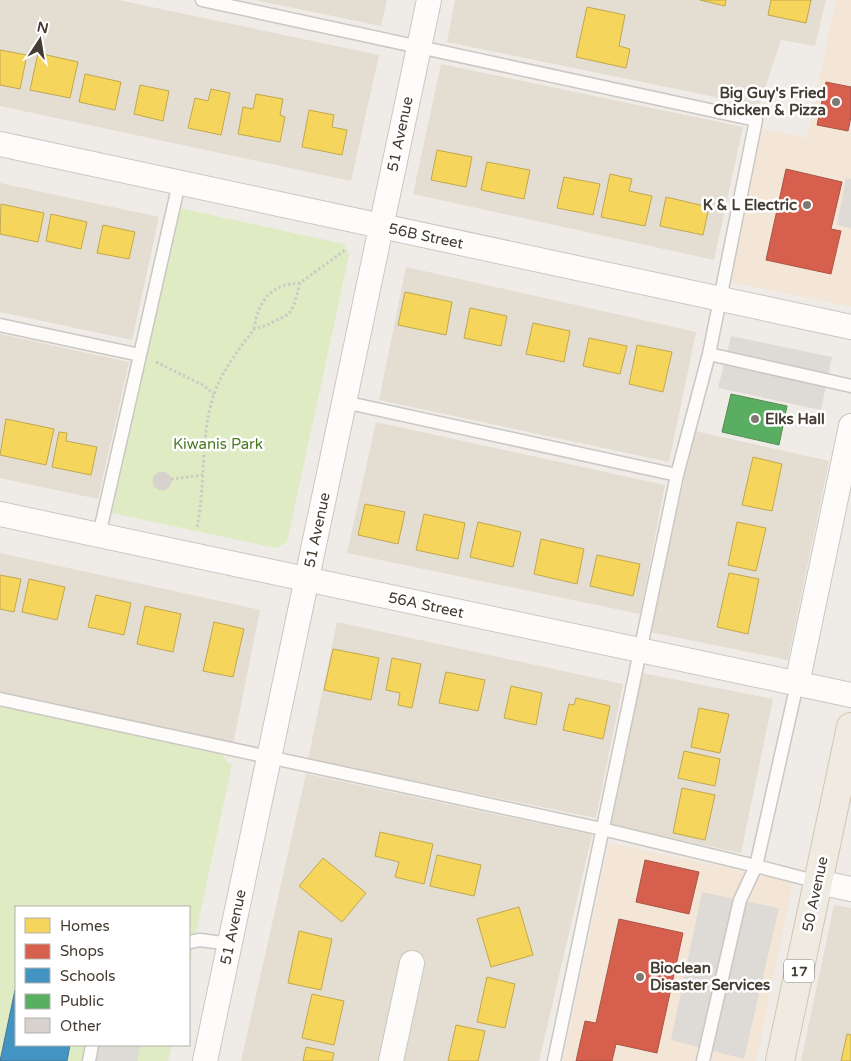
<svg xmlns="http://www.w3.org/2000/svg" width="851" height="1061" viewBox="0 0 851 1061" font-family="'Varela Round',sans-serif">
<style>
.residential{fill:#e4ddd2}
.commercial{fill:#f4e6d7}
.green{fill:#dfebc3}
.parking{fill:#dedad6}
.homes{fill:#f6d55c;stroke:#c1a74f}
.shops{fill:#d6604d;stroke:#aa5545}
.schools{fill:#4393c3;stroke:#437998}
.public{fill:#5aae61;stroke:#538c53}
.building{fill:#d7d2cd;stroke:#d7d2cc}
.lines{fill:none;stroke-linecap:round;stroke-linejoin:round}
.service-casing{stroke:#cbc7c2;stroke-width:15}
.minor-casing{stroke:#cbc7c2;stroke-width:26}
.primary-casing{stroke:#d3c6b1;stroke-width:30}
.path{stroke:#cdcac5;stroke-width:3;stroke-dasharray:2.5 2.5;stroke-linecap:butt}
.service{stroke:#fdfcfb;stroke-width:12}
.minor{stroke:#fdfcfb;stroke-width:24}
.primary{stroke:#f0ebe2;stroke-width:28}
.poi-dot{fill:#807971;stroke:#fff;stroke-width:2}
.labels{text-anchor:middle;dominant-baseline:central;stroke-width:5;stroke-linejoin:round;paint-order:stroke}
.shield{fill:#fff;stroke:#7c7670;stroke-width:1}
.shield-label{font-size:14px;font-weight:bold;fill:#443c32}
.poi-label{font-size:15px;font-weight:bold;fill:#443c32;stroke:#fff;text-anchor:end}
.street-label{font-size:15px;fill:#443c32;stroke:#fff}
.park-label{font-size:15px;fill:#4a7a21;stroke:#fff}
</style>
<rect width="100%" height="100%" fill="#efebe6"/>
<path class="residential" d="M0,0H118L379,55L351,181L0,106Z
M255,0H387L381,26Z
M455,0H826L815,46L781,40L759,106L447,42Z
M441,64L743,127L714,260L413,194Z
M0,183L159,217L132,340L0,312Z
M406,267L696,332L669,462L379,400Z
M0,334L129,362L98,499L0,478Z
M376,422L665,485L640,614L347,553Z
M695,431L829,461L788,660L650,632Z
M0,553L260,610L233,745L0,694Z
M337,622L623,684L596,818L308,759Z
M642,673L773,699L741,853L611,825Z
M306,774L592,835L539,1061H241Z
M834,905L851,908V1061H801Z"/>
<path class="commercial" d="M836,0H851V307L730,282L762,129L807,138Z
M609,843L793,882L756,1061H563Z"/>
<path class="green" d="M179,208L344,244L349,255L287,542L276,548L112,513Z
M0,702L165,738L186,748L204,743L217,746L228,763L232,764L189,966V907H16V1045H172L168,1061H0Z"/>
<path class="parking" d="M846,178L851,179V228L837,225Z
M731,336L832,357L821,410L718,388Z
M702,892L779,908L744,1059L671,1040Z
M92,1045H141L137,1061H89Z"/>
<path class="homes" d="M700,0H726L725,6Z
M771,0H811L806,23L768,15Z
M587,7L625,15L619,46L630,49L626,68L576,57Z
M0,50L27,55L20,89L0,85Z
M38,53L78,62L70,98L30,90Z
M85,74L121,82L115,110L79,102Z
M140,85L169,91L163,121L134,114Z
M211,89L230,93L221,135L188,128L195,98L208,101Z
M256,94L283,99L280,115L285,117L280,142L238,134L243,107L253,109Z
M309,110L334,115L332,127L347,130L342,155L302,147Z
M437,150L472,157L466,187L431,180Z
M487,162L530,170L524,199L481,190Z
M610,174L632,179L629,191L652,196L645,226L601,217Z
M564,177L600,184L593,215L557,208Z
M666,197L709,207L703,235L660,226Z
M1,204L44,213L38,242L0,234Z
M51,214L87,222L81,249L46,241Z
M103,225L135,232L129,259L97,253Z
M405,292L452,302L446,335L398,325Z
M470,308L507,316L501,346L464,338Z
M533,323L570,331L564,362L526,354Z
M589,338L627,346L620,374L583,366Z
M637,345L672,352L663,392L629,384Z
M6,419L54,429L46,465L0,455Z
M59,432L67,433L66,441L97,447L91,475L52,467Z
M753,457L782,464L772,511L742,505Z
M365,504L405,512L398,544L358,535Z
M424,514L465,523L458,559L416,550Z
M478,522L521,532L513,567L470,557Z
M737,522L766,528L756,571L728,565Z
M541,539L584,549L577,584L534,574Z
M597,555L640,564L633,596L590,586Z
M729,573L759,579L748,634L717,627Z
M0,575L21,579L14,612L0,609Z
M29,579L65,587L57,620L22,612Z
M96,595L131,603L124,635L88,627Z
M145,606L181,614L173,652L137,644Z
M214,622L244,629L233,677L203,671Z
M333,649L379,658L371,700L324,690Z
M392,658L421,664L412,708L398,705L400,693L386,690Z
M446,672L485,680L478,711L439,703Z
M511,686L542,693L536,725L504,718Z
M576,698L610,706L603,739L563,730L569,704L574,705Z
M699,708L729,714L720,753L691,747Z
M684,751L720,759L715,786L678,778Z
M682,788L715,795L705,840L673,833Z
M380,832L433,844L424,884L395,877L399,862L375,856Z
M437,855L481,865L474,896L430,886Z
M323,858L366,893L342,922L299,886Z
M519,907L533,955L491,967L477,919Z
M299,931L332,939L321,990L288,983Z
M487,977L515,984L505,1028L477,1022Z
M312,994L344,1001L334,1045L302,1038Z
M456,1025L485,1031L478,1061H448Z
M847,1034L851,1035V1061H841Z
M306,1047L334,1053L332,1061H303Z"/>
<path class="shops" d="M826,82L851,87V117L848,131L817,125Z
M786,169L842,182L831,229L841,231L831,274L766,260Z
M645,860L699,872L689,914L636,902Z
M619,919L683,933L657,1053L616,1044L612,1061H576L585,1021L596,1023Z"/>
<path class="schools" d="M15,990L16,1045H70L67,1061H0Z"/>
<path class="public" d="M731,394L787,406L779,445L722,432Z"/>
<path class="building" d="M153 481a9 9 0 1 1 18 0a9 9 0 1 1-18 0Z"/>
<g class="lines">
<g class="service-casing">
<path id="service" d="M202,0L756,120L709,354L677,475L344,402
M0,325L140,355L179,183
M709,354L851,386
M99,535L140,355
M797,684L756,866L818,882
M0,699L602,829L756,866L740,900L703,1061
M189,942L200,940L230,944
M89,1061L92,1045
M554,1061L677,475"/>
</g>
<g class="minor-casing">
<path id="minor" d="M0,144L851,327
M0,514L851,695
M797,684L851,426
M818,882L851,889
M205,1061L429,0
M391,1061L412,963"/>
</g>
<g class="primary-casing">
<path id="primary" d="M780,1061L851,727"/>
</g>
<path class="path" d="M254,329C258,301 271,284 300,283
M156,362L203,385L214,394
M171,479L203,475
M197,527C206,483 200,436 214,394C222,371 240,348 254,329L267,325L289,314L294,305L300,283L345,250"/>
<use href="#service" class="service"/>
<use href="#minor" class="minor"/>
<use href="#primary" class="primary"/>
</g>
<g class="poi-dot">
<circle cx="836" cy="102" r="5"/>
<circle cx="807" cy="205" r="5"/>
<circle cx="755" cy="419" r="5"/>
<circle cx="640" cy="977" r="5"/>
</g>
<g class="labels">
<rect class="shield" x="784" y="959.5" width="30" height="23" rx="4"/>
<g class="shield-label">
<text x="799" y="971">17</text>
</g>
<g class="poi-label">
<text x="826" y="93">Big Guy's Fried<tspan x="826" dy="17">Chicken &amp; Pizza</tspan></text>
<text x="797" y="205">K &amp; L Electric</text>
<text x="765" y="419" text-anchor="start">Elks Hall</text>
<text x="650" y="968" text-anchor="start">Bioclean<tspan x="650" dy="17">Disaster Services</tspan></text>
</g>
<g class="street-label">
<text transform="translate(400 134) rotate(-78)">51 Avenue</text>
<text transform="translate(426 236) rotate(12)">56B Street</text>
<text transform="translate(317 530) rotate(-78)">51 Avenue</text>
<text transform="translate(426 605) rotate(12)">56A Street</text>
<text transform="translate(815 894) rotate(-78)">50 Avenue</text>
<text transform="translate(233 927) rotate(-78)">51 Avenue</text>
</g>
<g class="park-label">
<text x="218" y="444">Kiwanis Park</text>
</g>
</g>
<rect x="15" y="906" width="175" height="140" fill="#ffffff" stroke="#b4b1ad"/>
<rect x="25" y="918" width="25" height="15" fill="#f6d55c" stroke="#b4b1ad"/>
<text x="60" y="931" font-size="15" fill="#443c32">Homes</text>
<rect x="25" y="944" width="25" height="15" fill="#d6604d" stroke="#b4b1ad"/>
<text x="60" y="956" font-size="15" fill="#443c32">Shops</text>
<rect x="25" y="968" width="25" height="15" fill="#4393c3" stroke="#b4b1ad"/>
<text x="60" y="981" font-size="15" fill="#443c32">Schools</text>
<rect x="25" y="994" width="25" height="15" fill="#5aae61" stroke="#b4b1ad"/>
<text x="60" y="1006" font-size="15" fill="#443c32">Public</text>
<rect x="25" y="1018" width="25" height="15" fill="#d7d2cd" stroke="#b4b1ad"/>
<text x="60" y="1031" font-size="15" fill="#443c32">Other</text>
<g transform="translate(40 40) rotate(12)" stroke="#ffffff" stroke-width="4" paint-order="stroke">
<path d="M0-4L9 19L0 12L-9 19Z" fill="#443c32"/>
<text y="-8" font-size="14" font-weight="bold" text-anchor="middle" fill="#443c32">N</text>
</g>
</svg>
